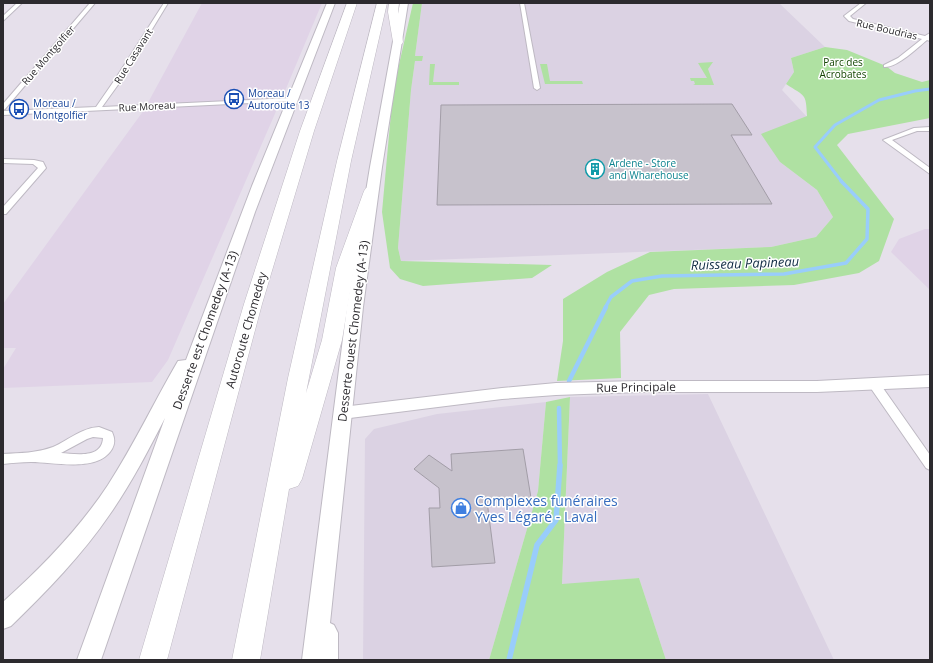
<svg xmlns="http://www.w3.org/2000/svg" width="933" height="663" viewBox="0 0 933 663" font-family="'Open Sans',sans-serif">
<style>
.built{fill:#dbd2e3}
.industrial{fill:#e0d3e7}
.green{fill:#afe1a2}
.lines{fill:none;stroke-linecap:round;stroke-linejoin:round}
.stream-far3{stroke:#99cdfb;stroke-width:3}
.stream-far2{stroke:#99cdfb;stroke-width:3.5}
.stream-far1{stroke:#99cdfb;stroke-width:4.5}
.stream{stroke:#99cdfb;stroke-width:5.5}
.building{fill:#c7c2cc;stroke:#a29da7}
.street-casing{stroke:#beb9c3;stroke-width:2}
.secondary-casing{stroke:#beb9c3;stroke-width:2}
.primary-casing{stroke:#beb9c3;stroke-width:2}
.highway-casing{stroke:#beb9c3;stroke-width:1}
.street{fill:#fff;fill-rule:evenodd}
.secondary{fill:#fff;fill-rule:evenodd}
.primary{fill:#fff;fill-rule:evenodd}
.highway{fill:#fff;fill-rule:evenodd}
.labels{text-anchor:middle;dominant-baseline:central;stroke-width:3;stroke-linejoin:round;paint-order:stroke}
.far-street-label{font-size:10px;fill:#2c2a2e;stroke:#fff}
.far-park-label{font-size:10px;fill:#124400;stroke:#fff}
.far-transit-label{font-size:10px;fill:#164399;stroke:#fff;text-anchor:start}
.far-culture-label{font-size:10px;fill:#0d838f;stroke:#fff;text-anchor:start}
.street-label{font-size:12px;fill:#2c2a2e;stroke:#fff}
.water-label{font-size:13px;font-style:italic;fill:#102c43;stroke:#fff}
.near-shop-label{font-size:14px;fill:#366cbe;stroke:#fff;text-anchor:start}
</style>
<rect width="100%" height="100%" fill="#e6e0eb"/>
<path class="built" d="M422,3H779L825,47L791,58L794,72L782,90L807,117L780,162L817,190L833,217L816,237L771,247L401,261L398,248L411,90L415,61L423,56H415Z
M708,394L834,660H666L639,578L562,585L570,397Z
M546,402L538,491L489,660H363L365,439L374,429L437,414Z"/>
<path class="industrial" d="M202,3H322L285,91L274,96L272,105L277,109L168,360L152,382L3,388V369L16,348H3V304L144,110Z
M925,229H930V290L891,252L899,239Z"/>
<path class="green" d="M413,3H422L415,56H423L422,61H415L411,90L398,248L401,261L552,265L532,278L423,286L400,279L390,268L382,212L393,91Z
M825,47L847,50L886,66L895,73L922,82L930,80V118L848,134L837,145L894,219L879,261L859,273L794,285L674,289L649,295L620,332L621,378L557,381L563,341V299L607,272L650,252L771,247L816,237L833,217L817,190L780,162L761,134L807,116C806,92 805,97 786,84L794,72L791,58Z
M713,62L708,69L714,85H693L695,84L694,81H691L690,78H707L698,63Z
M430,64H435L433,82H459V85H429Z
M540,64H547L550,81H582L583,84H545Z
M570,397L562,584L639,578L666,660H489L538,491L546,402Z"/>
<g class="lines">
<path class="stream-far3" d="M842,182L815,147L835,125L879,100L915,91L930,89"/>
<path class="stream-far2" d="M605,308L611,297L632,281L662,276L784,274L846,263L867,239L868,209L841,181"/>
<path class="stream-far1" d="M569,381L606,307
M559,408L560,466"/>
<path class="stream" d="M509,660L537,545L556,520L560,465"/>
</g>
<path class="building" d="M732,104L752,135H731L772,204L437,205L441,105Z
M523,449L531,498L487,501L495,563L432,567L429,508H440L439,488L414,469L429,455L452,471L451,454Z"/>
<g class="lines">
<g class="street-casing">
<path id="street" d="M17,3H22L3,21V16Z
M90,3H95L5,109L3,110V104Z
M164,3H168L120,82L102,107L291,98L293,99V101L3,115V111L96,107L114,81Z
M520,3H524L540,88L537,90L534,88Z
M861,3H866L850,16L853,19L925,36L930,33V41L927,40C917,48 897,68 884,67V65L898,58L922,39L849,21L844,16Z
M930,127V131H917L892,140L930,168V174L883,140L914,128Z
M3,159L34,160L43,162L46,168L6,214H3V207L38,168L33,164L3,163Z
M874,380L878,381L930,455V470L926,468L870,387L869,384L870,381Z
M99,427L112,432C115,439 115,443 112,449C98,473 53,462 31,462C21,462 12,463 3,464V454C20,453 37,453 53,447C69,440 81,428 99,427ZM93,437L103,438C102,459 75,454 61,453L87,439Z"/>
</g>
<g class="secondary-casing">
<path id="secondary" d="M930,375V387L817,392H640L556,395L502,399L342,419L336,417L334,413L336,409L342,407L502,388L556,383L640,381H817Z"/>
</g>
<g class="primary-casing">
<path id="primary" d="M327,3H335L255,212L101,660H77L165,418C148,451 131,484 110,514C82,555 47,591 11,626L3,629V602C42,567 79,529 108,485C134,445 154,402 178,361L186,360L252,186Z
M400,3H408L382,167L363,307L330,623L334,625L338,633V660H302L347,307L370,167Z"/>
</g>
<g class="highway-casing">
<path id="highway" d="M347,3H357L314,131L262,304L167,660H139L244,304L300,131Z
M377,3H387L351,161L306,393L322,340L336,268L364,191L366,188L371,187L376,188L378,191L354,268L342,340L302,479L298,486L289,489L260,660H232L288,378L337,161Z
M389,3H399L398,12L403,42L402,44H394L393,42L388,12Z"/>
</g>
<use href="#street" class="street"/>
<use href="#secondary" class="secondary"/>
<use href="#primary" class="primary"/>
<use href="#highway" class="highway"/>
</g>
<defs>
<g id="bus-ring" transform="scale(1)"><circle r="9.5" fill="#fff" stroke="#1a4fb4" stroke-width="1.5"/><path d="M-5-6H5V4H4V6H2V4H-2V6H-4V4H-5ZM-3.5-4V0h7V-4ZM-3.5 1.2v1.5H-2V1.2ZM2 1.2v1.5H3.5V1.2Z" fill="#1a4fb4"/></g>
<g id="building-ring" transform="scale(1)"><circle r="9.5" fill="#fff" stroke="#0f9aa8" stroke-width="1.5"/><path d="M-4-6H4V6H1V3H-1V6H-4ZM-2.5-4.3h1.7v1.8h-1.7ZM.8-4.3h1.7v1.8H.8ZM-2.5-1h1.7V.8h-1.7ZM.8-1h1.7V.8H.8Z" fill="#0f9aa8"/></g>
<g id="shop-ring" transform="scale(1)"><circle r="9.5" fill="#fff" stroke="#3f7fe0" stroke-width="1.5"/><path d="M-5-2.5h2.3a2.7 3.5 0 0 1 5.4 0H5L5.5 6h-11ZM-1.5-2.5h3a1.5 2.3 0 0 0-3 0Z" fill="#3f7fe0"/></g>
</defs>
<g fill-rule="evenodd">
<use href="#bus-ring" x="234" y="99"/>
<use href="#bus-ring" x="19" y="109"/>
<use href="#building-ring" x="595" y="169"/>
<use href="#shop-ring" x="461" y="508"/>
</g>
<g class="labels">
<g class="far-street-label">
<text transform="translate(887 29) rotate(13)">Rue Boudrias</text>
<text transform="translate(48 55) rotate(-49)">Rue Montgolfier</text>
<text transform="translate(133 56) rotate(-58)">Rue Casavant</text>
<text transform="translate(147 106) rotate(-3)">Rue Moreau</text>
</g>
<g class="far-park-label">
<text x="843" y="62">Parc des<tspan x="843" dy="12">Acrobates</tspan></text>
</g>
<g class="far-transit-label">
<text x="248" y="93">Moreau /<tspan x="248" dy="12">Autoroute 13</tspan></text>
<text x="33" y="103">Moreau /<tspan x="33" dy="12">Montgolfier</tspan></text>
</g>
<g class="far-culture-label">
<text x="609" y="163">Ardene - Store<tspan x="609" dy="12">and Wharehouse</tspan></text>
</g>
<g class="street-label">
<text transform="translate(205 330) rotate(-70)">Desserte est Chomedey (A-13)</text>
<text transform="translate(246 330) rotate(-74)">Autoroute Chomedey</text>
<text transform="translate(353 331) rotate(-83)">Desserte ouest Chomedey (A-13)</text>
<text transform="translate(636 387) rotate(-1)">Rue Principale</text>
</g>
<g class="water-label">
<text transform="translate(745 263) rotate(-2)">Ruisseau Papineau</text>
</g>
<g class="near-shop-label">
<text x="475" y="500">Complexes funéraires<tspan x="475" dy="16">Yves Légaré - Laval</tspan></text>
</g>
</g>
<rect width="933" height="663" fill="none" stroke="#2c2a2e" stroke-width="8"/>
</svg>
